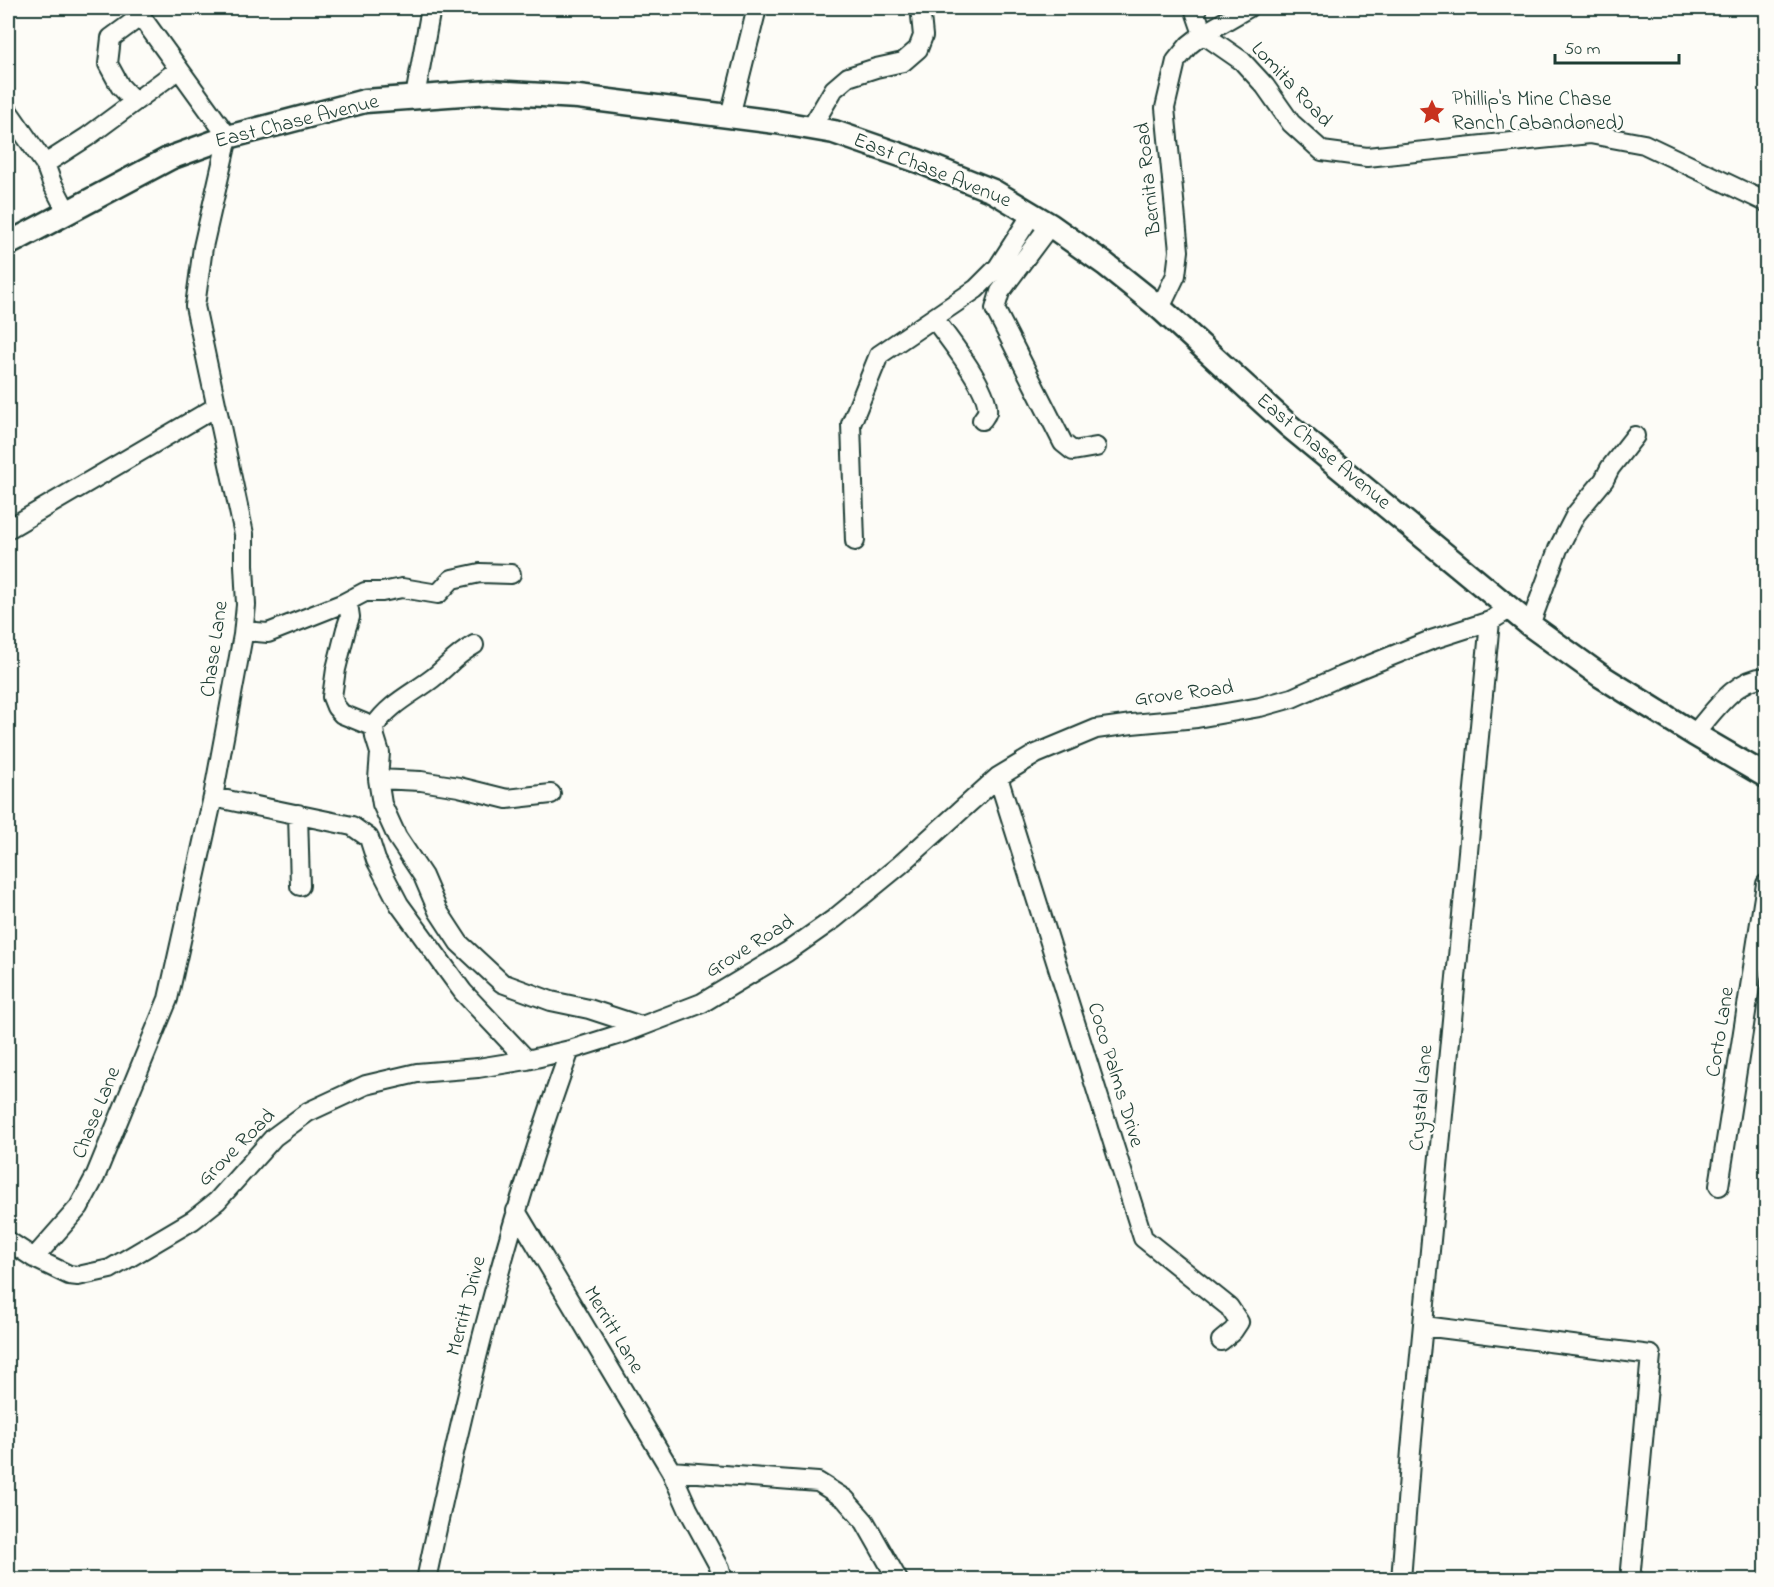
<svg xmlns="http://www.w3.org/2000/svg" width="1774" height="1587" viewBox="0 0 1774 1587" font-family="'Indie Flower',sans-serif">
<style>
.lines{fill:none;stroke-linecap:round;stroke-linejoin:round}
.minor-casing{stroke:#1f3d34;stroke-width:22}
.major-casing{stroke:#1f3d34;stroke-width:27}
.minor{stroke:#fdfcf7;stroke-width:18}
.major{stroke:#fdfcf7;stroke-width:22}
.labels{text-anchor:middle;dominant-baseline:central;stroke-width:4.5;stroke-linejoin:round;paint-order:stroke}
.street-label{font-size:21px;fill:#1f3d34;stroke:#fdfcf7}
.poi-label{font-size:21px;fill:#1f3d34;stroke:#fdfcf7;text-anchor:start}
</style>
<rect width="100%" height="100%" fill="#fdfcf7"/>
<filter id="ink" filterUnits="userSpaceOnUse"><feTurbulence type="fractalNoise" baseFrequency=".0167" numOctaves="2"/><feDisplacementMap in="SourceGraphic" scale="12" xChannelSelector="R" yChannelSelector="G"/><feConvolveMatrix kernelMatrix="1 2 1 2 8 2 1 2 1" color-interpolation-filters="sRGB"/></filter>
<g filter="url(#ink)">
<g class="lines">
<g class="minor-casing">
<path id="minor" d="M1194,8L1203,34L1242,61L1265,86L1291,123L1322,151L1367,157L1590,134L1644,144L1766,202
M415,97L431,8
M134,101L120,86L108,64L111,38L141,16
M8,111L45,164L52,183L67,212
M730,116L757,8
M811,128L834,89L848,77L876,68L903,62L918,49L923,36L921,16L926,8
M45,164L87,137L179,69
M1050,225L1000,292L995,309L1063,443L1073,451L1096,447
M1160,308L1176,275L1179,251L1165,108L1176,61L1189,45L1203,34L1248,8
M934,319C947,336 991,392 987,412C986,415 984,417 982,420
M8,529L216,407
M855,541L851,424L879,355L976,289L998,267L1032,214
M344,603L365,592H382L402,588L438,594L452,579L480,573L511,574
M1530,625L1558,549L1576,514L1604,480L1610,468L1635,436
M244,631L268,633L344,603L349,610L350,617L346,629L336,669L332,697L336,707L342,714L374,727L375,737L380,753L378,779
M374,727C389,704 412,694 433,678C448,666 456,655 474,645
M1694,734C1714,712 1734,679 1766,677
M998,777L1143,1238L1229,1307L1239,1322L1233,1331L1221,1341
M551,794L507,799L459,787L421,781L378,779L382,804L397,837L423,876L438,911L459,943L502,983L551,1001L589,1009L641,1026
M213,797L352,826L369,838L376,860L399,904L463,992L527,1060
M298,814L300,886
M1719,1186L1766,884
M516,1211L671,1471L688,1509L720,1568L723,1580
M8,1241L34,1258L69,1275L78,1276L110,1269L193,1220L217,1201L274,1137L308,1112L366,1085L417,1073L478,1068L527,1060L570,1050L624,1033L702,1003L787,952L834,919L900,865L998,777L1036,754L1096,729L1132,724L1197,718L1260,707L1292,698L1337,678L1431,640L1490,621L1511,608
M34,1258L79,1207L95,1177L168,999L213,797L243,635L246,605L244,565V534L195,306L203,247L228,137L135,8
M1424,1326L1651,1355L1630,1580
M671,1471L818,1482L845,1499L865,1522L898,1580
M426,1580C464,1400 507,1222 570,1050
M1401,1580L1411,1450L1490,621"/>
</g>
<g class="major-casing">
<path id="major" d="M8,244L170,158L228,137L365,101L490,92L578,97L776,122L834,132L918,161L993,191L1050,225L1105,264L1160,308L1288,425L1530,625L1601,676L1694,734L1766,776"/>
</g>
<use href="#minor" class="minor"/>
<use href="#major" class="major"/>
</g>
</g>
<defs>
<g id="sight-bare" transform="scale(2.07)"><path d="M0-6L1.8-2.2L6-1.7L2.9 1.2L3.7 5.4L0 3.3L-3.7 5.4L-2.9 1.2L-6-1.7L-1.8-2.2Z" fill="#c8321e" stroke="#fdfcf7" stroke-width="2.5" paint-order="stroke"/></g>
</defs>
<g fill-rule="evenodd">
<use href="#sight-bare" x="1432" y="112"/>
</g>
<g class="labels">
<g class="street-label">
<text transform="translate(1291 85) rotate(47)">Lomita Road</text>
<text transform="translate(297 122) rotate(-14)">East Chase Avenue</text>
<text transform="translate(932 171) rotate(22)">East Chase Avenue</text>
<text transform="translate(1149 179) rotate(-96)">Bernita Road</text>
<text transform="translate(1323 452) rotate(40)">East Chase Avenue</text>
<text transform="translate(215 649) rotate(-82)">Chase Lane</text>
<text transform="translate(1184 694) rotate(-7)">Grove Road</text>
<text transform="translate(750 947) rotate(-32)">Grove Road</text>
<text transform="translate(1721 1032) rotate(-81)">Corto Lane</text>
<text transform="translate(1115 1075) rotate(73)">Coco Palms Drive</text>
<text transform="translate(1422 1098) rotate(-85)">Crystal Lane</text>
<text transform="translate(97 1113) rotate(-68)">Chase Lane</text>
<text transform="translate(237 1148) rotate(-45)">Grove Road</text>
<text transform="translate(467 1306) rotate(-75)">Merritt Drive</text>
<text transform="translate(613 1330) rotate(59)">Merritt Lane</text>
</g>
<g class="poi-label">
<text x="1452" y="100">Phillip's Mine Chase<tspan x="1452" dy="24">Ranch (abandoned)</tspan></text>
</g>
</g>
<rect width="1774" height="1587" fill="none" stroke="#fdfcf7" stroke-width="30"/>
<rect x="15" y="15" width="1744" height="1557" fill="none" stroke="#1f3d34" stroke-width="2" filter="url(#ink)"/>
<path d="M1555 54v9h124v-9" fill="none" stroke="#1f3d34" stroke-width="3"/>
<text x="1564" y="54" font-size="18" fill="#1f3d34" stroke="#fdfcf7" stroke-width="4.5" paint-order="stroke">50 m</text>
</svg>
